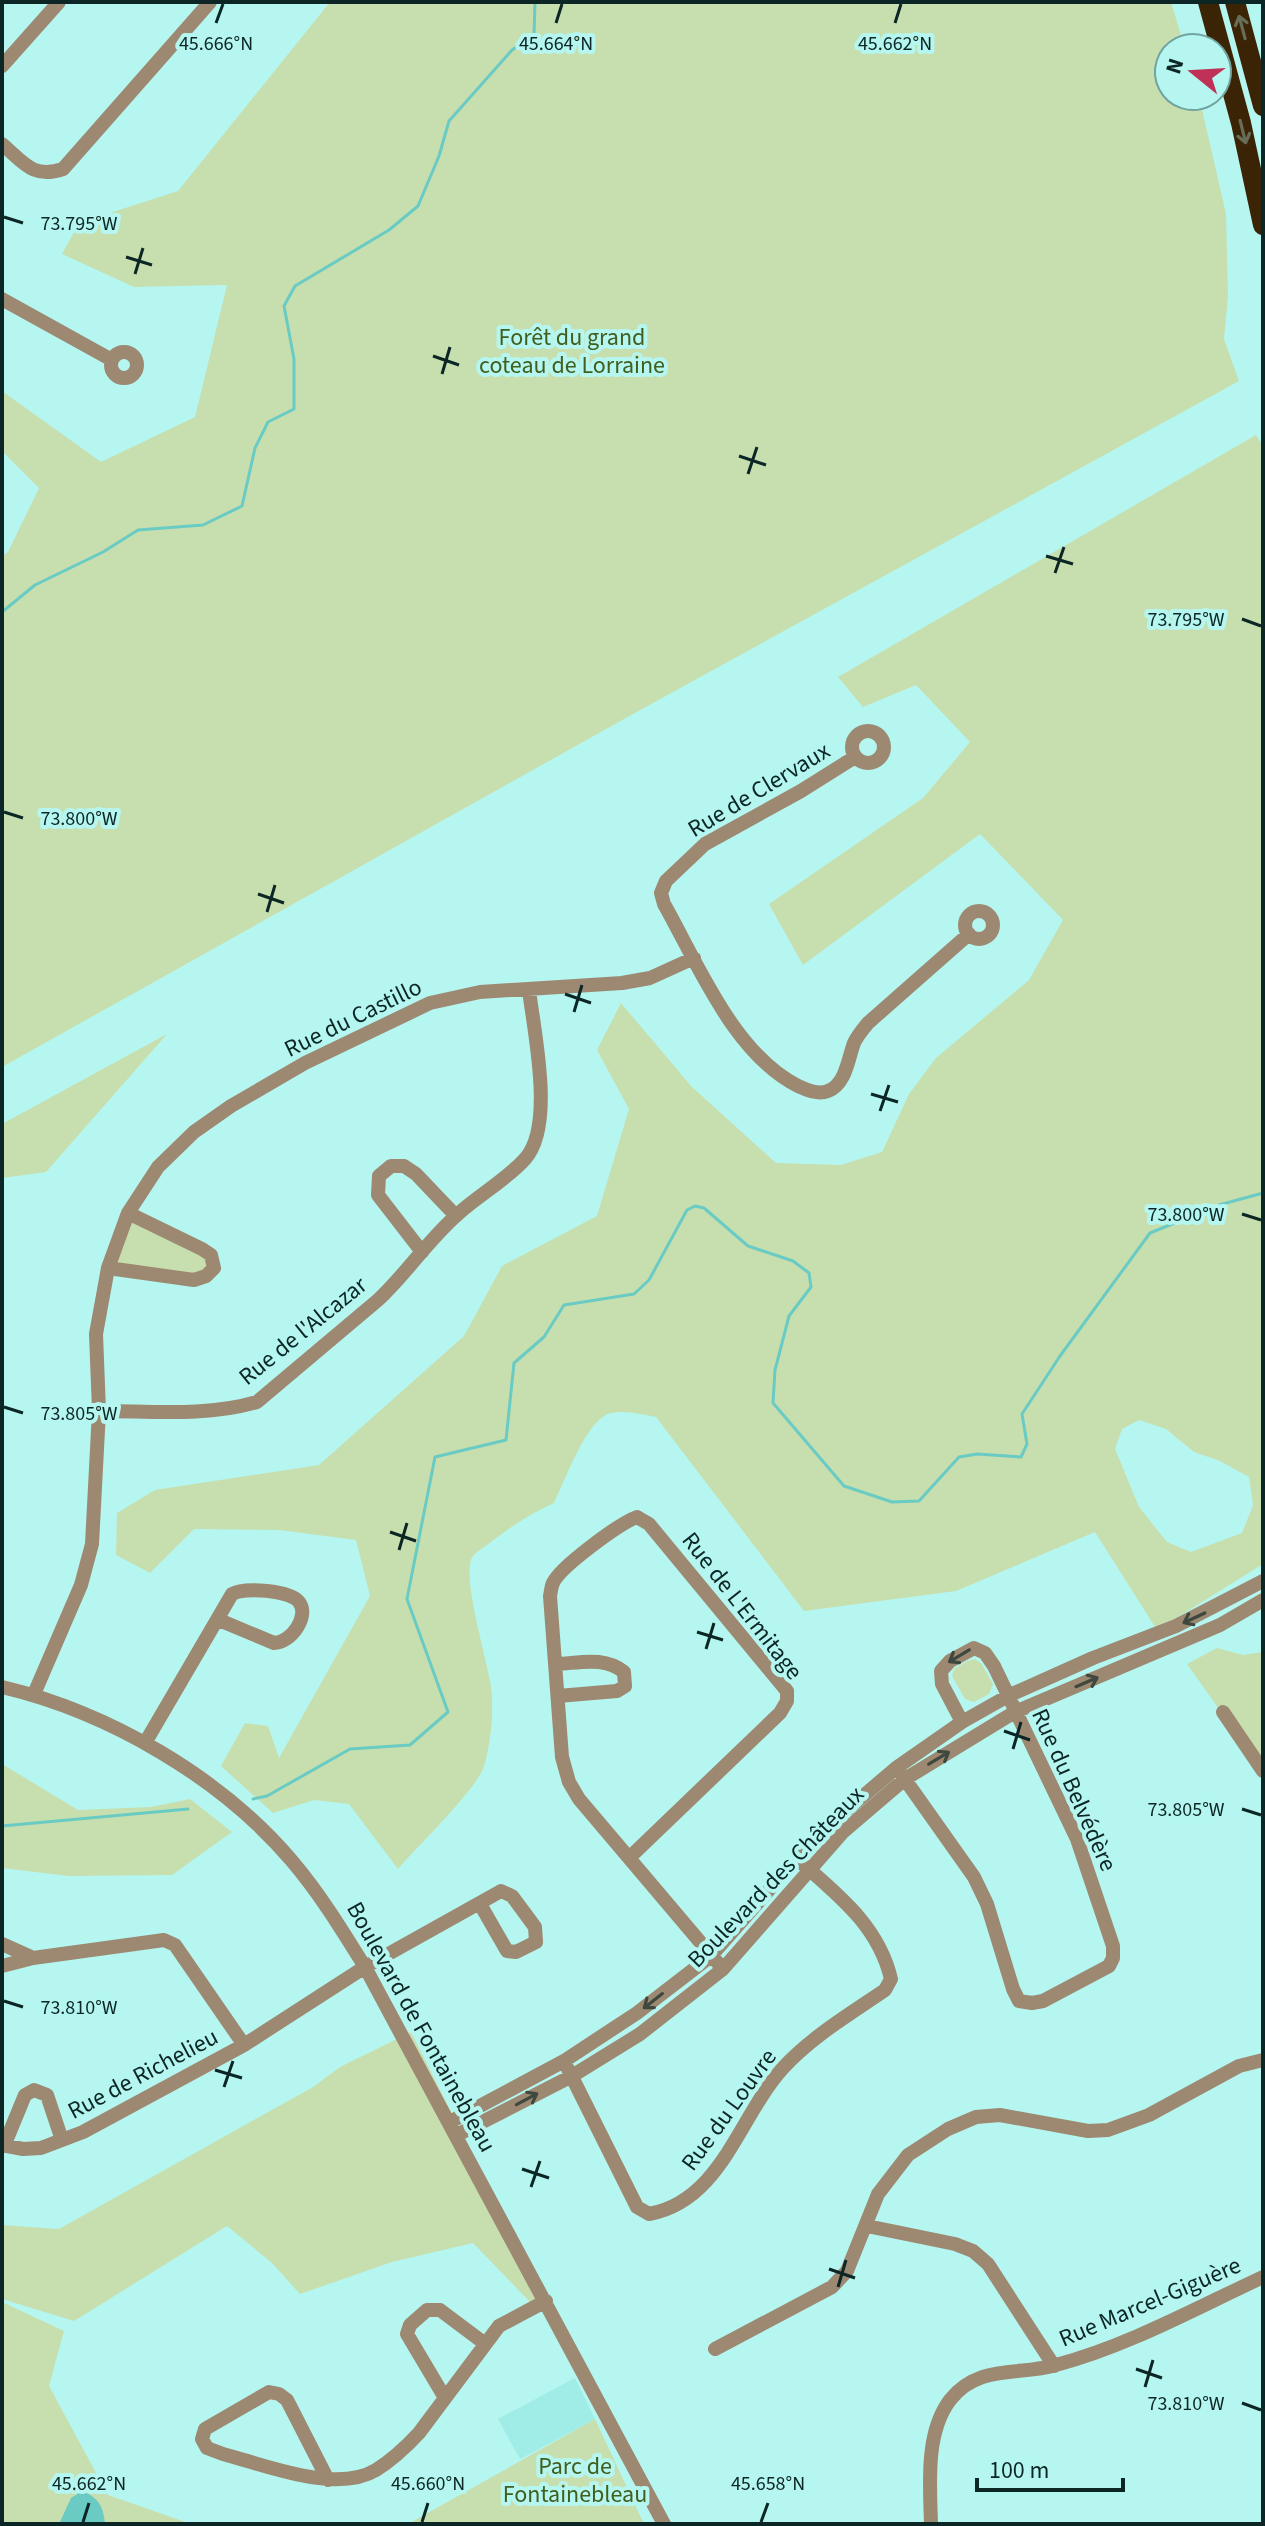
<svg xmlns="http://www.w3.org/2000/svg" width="1265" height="2526" viewBox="0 0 1265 2526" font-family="'Source Sans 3',sans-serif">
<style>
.built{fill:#a0ece6}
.green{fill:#c7dfaf;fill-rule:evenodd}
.water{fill:#69cbc4}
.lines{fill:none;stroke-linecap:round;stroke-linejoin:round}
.stream{stroke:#69cbc4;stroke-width:3}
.minor{stroke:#9d8871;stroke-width:14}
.highway{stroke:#3b2405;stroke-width:20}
.oneway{stroke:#666e58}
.oneway2{stroke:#3e483f}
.ticks{fill:none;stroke:#0b2624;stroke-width:3}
.labels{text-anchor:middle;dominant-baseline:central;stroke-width:8;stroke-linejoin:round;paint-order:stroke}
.park-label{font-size:24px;fill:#425e1c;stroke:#b5f6f1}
.street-label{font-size:24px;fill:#0b2624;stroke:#b5f6f1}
.ticks-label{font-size:20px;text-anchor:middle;fill:#0b2624;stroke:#b5f6f1;stroke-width:8;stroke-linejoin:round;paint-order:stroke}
</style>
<rect width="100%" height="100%" fill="#b5f6f1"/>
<path class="built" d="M575,2378L595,2419L520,2459L498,2419Z"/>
<path class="green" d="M330,2H1171L1185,48H1169V96H1199L1226,214L1228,296L1224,339L1239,381L633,714L2,1067V556L8,552L39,488L2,451V391L101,462L195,417L227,285L134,287L62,254L79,223L178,191Z
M1256,435L1263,446V1564L1157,1630L1095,1532L956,1591L804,1611L656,1417C641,1414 626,1410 611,1413C587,1418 565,1481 554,1503C529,1514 509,1528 487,1545C483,1548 476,1552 473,1556C460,1573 488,1662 491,1687C494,1711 491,1743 484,1766C479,1787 415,1849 398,1869L349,1804L314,1800L273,1813L221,1766L245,1723L268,1726L279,1758L370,1596L356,1540L279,1530L194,1529L150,1573L116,1555L117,1513L155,1490L319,1465L464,1336L502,1266L597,1216L629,1109L597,1050L621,1003L691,1086L776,1163L841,1165L882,1152L909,1094L936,1058L1029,980L1063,920L980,834L803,965L769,904L923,798L970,742L916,685L863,707L838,677ZM1139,1420L1166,1429L1194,1452L1220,1461L1249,1477L1253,1505L1242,1533L1191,1552L1167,1542L1139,1507L1115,1449L1122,1429Z
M167,1034L46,1172L2,1178V1124Z
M128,1213L211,1255L206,1276L108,1268Z
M1217,1648L1243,1655L1263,1652V1771L1187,1664Z
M975,1659L981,1663L993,1684L989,1694L974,1702L965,1699L952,1676L954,1669L967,1661Z
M2,1764L78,1810L151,1807L190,1799L232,1832L172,1875L69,1876L2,1868Z
M411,2032L546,2301L530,2302L473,2243L392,2262L300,2294L272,2263L227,2226L74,2321L2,2299V2225L59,2229L313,2087L340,2067Z
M2,2302L64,2331L49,2386L108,2495L191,2524H2Z
M595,2419L644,2524H408Z"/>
<path class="water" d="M82,2491C99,2498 103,2506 105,2524H59L71,2498Z"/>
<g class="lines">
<path class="stream" d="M2,612L35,585L103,552L138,530L203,525L242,506L255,448L268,422L294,409V359L284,306L295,286L389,230L418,206L439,156L449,121L512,50L534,35L535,2
M253,1799L267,1796L350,1749L410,1745L448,1712L407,1599L435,1457L506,1440L514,1363L544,1337L564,1305L634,1294L649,1280L687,1210L695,1206L704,1208L748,1246L793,1261L809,1273L811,1287L789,1316L775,1370L773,1403L844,1486L892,1502L919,1501L959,1457L977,1454L1021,1457L1027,1444L1022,1414L1060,1356L1150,1233L1219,1205L1263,1193
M2,1826L188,1809"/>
<path class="minor" d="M2,66L59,2
M2,144C24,163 33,179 63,169L210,2
M2,299L112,360
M111 365a13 13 0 1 1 26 0a13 13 0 1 1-26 0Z
M852 747a16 16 0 1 1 32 0a16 16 0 1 1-32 0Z
M855,757L801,791L705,844L666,881L661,893L664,904C698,964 734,1054 798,1086C807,1090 818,1095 828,1091C846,1084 848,1059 854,1043C857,1036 863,1029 868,1023L969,934
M965 925a14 14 0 1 1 28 0a14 14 0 1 1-28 0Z
M422,1252L378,1195L379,1176L391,1166H404L416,1174L456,1216
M108,1268L194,1280L206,1276L214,1268L211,1255L202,1249L128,1213
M99,1411C151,1411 206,1417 257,1402L378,1300C407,1273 428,1240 458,1214C479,1195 506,1180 525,1159C555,1126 534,1032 529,990
M556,1664C580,1663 604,1656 624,1672L625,1686L617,1691L558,1696
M2,1687C108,1712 221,1777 292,1861C320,1894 342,1930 365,1967L664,2524
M34,1694L81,1585L92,1544L99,1411L96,1334L108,1268L128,1213L158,1167L194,1132L231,1106L305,1063L430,1003L480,992L622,983L650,978L694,958
M1223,1712L1263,1771
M145,1743L232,1594C244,1587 290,1590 299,1602C310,1616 291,1643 274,1643L219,1620
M899,1771L974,1877L987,1904L1013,1989L1019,2001L1032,2003L1043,2001L1109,1966L1113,1958V1946L1077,1839L994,1666L985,1653L974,1648L950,1661L941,1671L942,1684L962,1722
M629,1858L780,1713L787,1701V1691L649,1524L637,1517C620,1523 560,1567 553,1583C551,1587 551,1592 550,1596L562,1757L569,1782L579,1799L723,1969
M2,1944L33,1958
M2,1966L33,1958L164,1940L175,1945L244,2045
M568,2069L637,2207L649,2214C721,2201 739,2117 782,2069C811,2037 850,2014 885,1990L891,1979C879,1928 842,1898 803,1864
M450,2122L564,2061L637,2013L711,1956L796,1859L848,1809L896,1768L962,1722L1008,1696L1093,1658L1176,1626L1263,1581
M457,2135L572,2076L640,2034L723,1969L843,1832L905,1779L1015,1712L1220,1625L1263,1600
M2,2145L23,2149L41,2148L83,2132L244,2045L365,1967L501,1891L512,1896L535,1927L536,1942L516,1952L507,1951L480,1904
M4,2146L25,2095L34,2090L47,2095L62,2140
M867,2226L955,2244L973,2251L988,2264L1054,2366
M715,2349L832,2287L847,2271L878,2194L908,2155L948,2129L976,2117L1000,2115L1088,2131L1108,2130L1149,2115L1239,2066L1263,2060
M445,2398L407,2334L410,2325L427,2310H440L484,2343
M328,2480L287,2400L279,2394L269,2392L205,2429L202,2439L207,2448L223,2454C265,2465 336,2494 376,2470C392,2460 406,2447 419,2433L499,2326L546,2301
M931,2524C930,2485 925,2433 950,2400C978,2364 1019,2376 1056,2365C1128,2346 1196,2308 1263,2277"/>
<path class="highway" d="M1208,2L1241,123L1263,225
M1235,2L1263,106"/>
</g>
<defs><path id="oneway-shaft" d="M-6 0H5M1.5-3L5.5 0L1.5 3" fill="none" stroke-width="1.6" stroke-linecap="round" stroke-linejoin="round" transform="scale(2)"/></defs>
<g class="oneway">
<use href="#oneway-shaft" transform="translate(1242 27) rotate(-105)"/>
<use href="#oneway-shaft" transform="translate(1243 132) rotate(76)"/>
</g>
<g class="oneway2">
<use href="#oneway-shaft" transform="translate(1194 1618) rotate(155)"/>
<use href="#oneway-shaft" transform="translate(959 1656) rotate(149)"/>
<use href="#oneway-shaft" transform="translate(1087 1682) rotate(-23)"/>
<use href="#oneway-shaft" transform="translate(939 1758) rotate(-31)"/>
<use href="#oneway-shaft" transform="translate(653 2001) rotate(142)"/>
<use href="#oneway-shaft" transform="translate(527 2099) rotate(-28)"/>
</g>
<path class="ticks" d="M216,23L223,4M556,23L562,4M895,23L901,4M4,217L23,223M126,257L152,265M135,274L143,248M433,356L459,365M442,374L450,347M739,456L766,465M748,474L757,447M1046,556L1073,564M1055,573L1064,547M1242,619L1261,626M4,812L23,818M258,894L284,903M267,912L275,885M565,994L591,1003M574,1012L582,985M871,1094L898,1102M880,1111L889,1085M1242,1214L1261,1220M4,1407L23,1413M390,1532L416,1541M399,1550L407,1523M697,1632L723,1640M706,1649L714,1623M1004,1731L1030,1740M1013,1749L1021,1722M1242,1809L1261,1815M4,2001L23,2007M215,2070L242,2078M224,2087L233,2061M522,2169L549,2178M531,2187L540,2161M829,2269L855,2278M838,2287L846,2260M1136,2369L1162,2378M1145,2387L1153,2360M1242,2403L1261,2410M83,2522L89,2503M422,2522L428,2503M761,2522L768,2503"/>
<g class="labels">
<g class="park-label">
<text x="572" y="337">Forêt du grand<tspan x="572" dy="28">coteau de Lorraine</tspan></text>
<text x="575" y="2466">Parc de<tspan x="575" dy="28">Fontainebleau</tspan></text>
</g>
<g class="street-label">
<text transform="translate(759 790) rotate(-31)">Rue de Clervaux</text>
<text transform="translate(353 1018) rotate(-26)">Rue du Castillo</text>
<text transform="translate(303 1331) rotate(-39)">Rue de l'Alcazar</text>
<text transform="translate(742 1606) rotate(52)">Rue de L'Ermitage</text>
<text transform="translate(1074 1790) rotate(66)">Rue du Belvédère</text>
<text transform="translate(776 1877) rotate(-46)">Boulevard des Châteaux</text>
<text transform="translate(421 2027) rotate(61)">Boulevard de Fontainebleau</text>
<text transform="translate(143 2074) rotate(-28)">Rue de Richelieu</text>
<text transform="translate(729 2110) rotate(-54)">Rue du Louvre</text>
<text transform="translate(1150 2302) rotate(-23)">Rue Marcel-Giguère</text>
</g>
</g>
<g class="ticks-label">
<text x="216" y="50">45.666°N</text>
<text x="556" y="50">45.664°N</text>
<text x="895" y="50">45.662°N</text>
<text x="79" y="230">73.795°W</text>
<text x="1186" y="626">73.795°W</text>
<text x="79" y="825">73.800°W</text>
<text x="1186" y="1221">73.800°W</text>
<text x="79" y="1420">73.805°W</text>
<text x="1186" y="1816">73.805°W</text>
<text x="79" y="2014">73.810°W</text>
<text x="1186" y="2410">73.810°W</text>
<text x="89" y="2490">45.662°N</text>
<text x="428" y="2490">45.660°N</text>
<text x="768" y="2490">45.658°N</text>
</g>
<rect width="1265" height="2526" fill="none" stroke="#0b2624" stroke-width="8"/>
<g transform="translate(1193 72) rotate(288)"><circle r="38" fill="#b5f6f1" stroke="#71a39f" stroke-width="2"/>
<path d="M0-6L14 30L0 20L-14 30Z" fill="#c03158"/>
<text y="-12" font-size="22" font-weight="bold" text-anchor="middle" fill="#0b2624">N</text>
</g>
<path d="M977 2478v12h146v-12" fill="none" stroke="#0b2624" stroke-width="4"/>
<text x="989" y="2478" font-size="24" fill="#0b2624" stroke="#b5f6f1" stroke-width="6" paint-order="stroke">100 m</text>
</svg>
